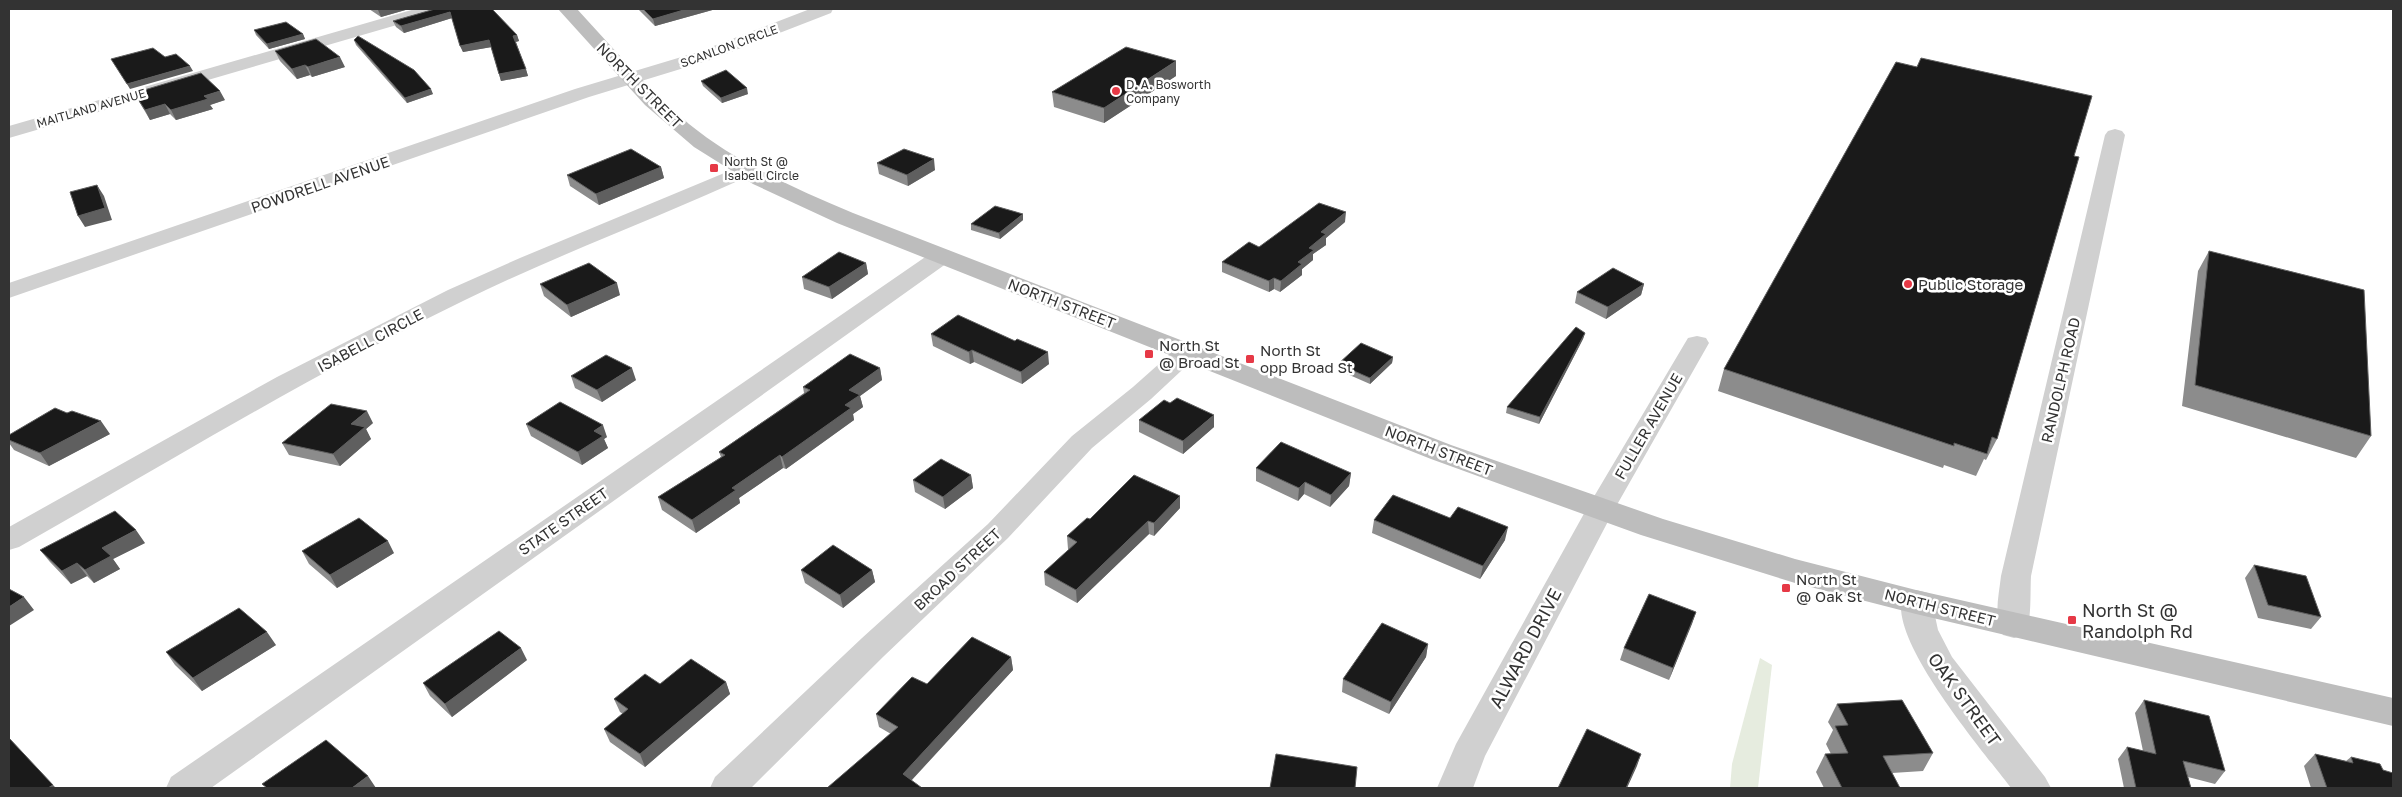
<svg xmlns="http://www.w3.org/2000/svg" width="2402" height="797" viewBox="0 0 2402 797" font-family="'Golos Text',sans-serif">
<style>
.green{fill:#e6ecdf}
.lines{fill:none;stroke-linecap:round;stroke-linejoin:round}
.minor{fill:#d0d0d0;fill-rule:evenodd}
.tertiary{fill:#d0d0d0;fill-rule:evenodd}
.secondary{fill:#bdbdbd;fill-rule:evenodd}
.wall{fill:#8c8c8c}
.shaded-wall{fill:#5f5f5f}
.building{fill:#1a1a1a;stroke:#5f5f5f}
.poi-dot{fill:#e63946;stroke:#fff;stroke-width:2}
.labels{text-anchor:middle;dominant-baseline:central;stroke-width:5;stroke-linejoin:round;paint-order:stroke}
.far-street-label{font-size:12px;fill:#333;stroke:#fff}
.far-poi-label{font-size:12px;fill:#333;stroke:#fff;text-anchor:start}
.street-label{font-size:15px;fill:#333;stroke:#fff}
.poi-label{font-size:15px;fill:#333;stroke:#fff;text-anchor:start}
.near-poi-label{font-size:18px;fill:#333;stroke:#fff;text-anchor:start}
.near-street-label{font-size:18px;fill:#333;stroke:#fff}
</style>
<rect width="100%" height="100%" fill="#fff"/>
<path class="green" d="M1760,658L1772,665L1758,788H1730L1732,764Z"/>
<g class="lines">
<path class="minor" d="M415,9H440L438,13L9,138V126Z
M810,9H833L831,13L710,60L589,97L9,298V283L575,89L698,52Z
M2115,129L2122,131L2125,135L2031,576C2030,592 2032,622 2025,635L2014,638L2003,635C1993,617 1999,595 2001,576L2105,135L2108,131Z
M746,164L753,166L756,170L753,174C658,218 559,254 465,300C312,374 167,463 19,547L9,550V527L277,377L448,290L520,258Z
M942,249L950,251L953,256L950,261L211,788H166L171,777L934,251Z
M1697,336L1706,338L1709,343L1614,510L1485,756L1473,788H1437L1456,744L1586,510L1685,343L1688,338Z
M1187,344L1196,347L1200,352L1196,357L1151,399L1092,448L1008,538L884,656L751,788H710L715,777L862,638L988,524L1072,436L1133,387L1178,347Z"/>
<path class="tertiary" d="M1916,590L1928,593L1932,602L1938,630L1952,657L2045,777L2051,788H2011C1985,753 1882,634 1904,593Z"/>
<path class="secondary" d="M558,9H577C613,48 648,89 689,124C737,163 796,189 853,213L1451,445L1663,519L1795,559L1916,590L2393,698V726L1916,614L1795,583L1641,535L1431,459L837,223L753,184L694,147L645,105Z"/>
</g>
<path class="wall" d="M369,9H409L381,17Z
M435,9L517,35L519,41L516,42L528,76L501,81L491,47L463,52L452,18L404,33L396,27L393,21Z
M638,9H716L655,26Z
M254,30L303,34L305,39L269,49L256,35Z
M354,40L433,94L407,103L356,45Z
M275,51L345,67L312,77L310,75L297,79L280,61Z
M1176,76L1104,123L1054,107L1052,92Z
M701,81L748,94L722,103L703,86Z
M134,93L225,100L210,105L213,109L176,120L170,114L150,120Z
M2074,156L1997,439L1986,460L1984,459L1976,476L1944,465L1943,468L1718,391L1724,369Z
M877,163L935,170L908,186L879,174Z
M661,167L664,178L599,205L570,186L567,175Z
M1023,220L1000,239L971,230V224Z
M1345,222L1326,238V245L1313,254V260L1302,269V275L1280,292L1274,289L1269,292L1222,272V262Z
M2209,251L2371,436L2356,458L2182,406L2198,271Z
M866,263L868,274L832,299L804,289L802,277Z
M540,284L620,295L571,317L544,296Z
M1644,284L1641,295L1606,319L1575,303L1577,292Z
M1585,333L1583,339L1539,424L1506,413L1507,407Z
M931,334L1049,364L1022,384L974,362L970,364L933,346Z
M1393,357L1392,363L1370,384L1338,370V364Z
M880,368L882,380L860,396L863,407L853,414L854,420L786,469L783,468L739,498L740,503L696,533L662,510L658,497L721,457L719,452L804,393L803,387Z
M571,376L636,380L602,402L575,388Z
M1139,420L1214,427L1183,454L1139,432Z
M373,423L366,429L371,439L340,466L289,455L282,443Z
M526,424L607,437L604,439L608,448L582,465L531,436Z
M110,434L49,466L14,450L9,443V435Z
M1256,468L1351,473L1349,486L1330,507L1304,494L1298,501L1256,481Z
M971,475L973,488L945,509L915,492L913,480Z
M1180,496V508L1154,536L1149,534L1077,603L1045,585L1044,572L1069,549H1068L1067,536L1090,519Z
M1374,520L1505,540L1480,579L1372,533Z
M145,543L113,559L120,569L94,583L87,576L71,584L50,562L40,550Z
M302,551L394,553L337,588L309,564Z
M2254,565L2321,617L2311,629L2258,618L2245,578Z
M801,570H872L875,582L843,608L805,583Z
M1696,612L1669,680L1620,660L1624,648Z
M1428,644L1426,657L1389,714L1342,692L1343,679Z
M276,645L202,691L175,665L166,652Z
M1011,657L1013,670L912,780L827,788L891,734L879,727L876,714L927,684Z
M527,660L452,717L430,696L423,683Z
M726,682L730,694L645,767L610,742L604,729L623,714L620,712L614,699L660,684Z
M2144,700L2225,771L2215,784L2188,777L2191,788H2124L2118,759L2127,747L2143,751L2135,713Z
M1837,704L1933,753L1923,771L1892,773L1900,788H1824L1816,772L1825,754H1831L1826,744L1833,730L1828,722Z
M2315,754L2346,761L2351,757L2383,770L2393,788H2311L2304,766Z"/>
<path class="shaded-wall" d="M384,9H409L381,17L378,10Z
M687,9H716L655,26L653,19Z
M450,12L452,18L404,33L401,26Z
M303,34L305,39L269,49L267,44Z
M517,35L519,41L515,42L513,36Z
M489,40L492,47L463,52L460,46Z
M340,57L345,67L312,77L308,67Z
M1176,61V76L1104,123V108Z
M305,65L310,75L297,79L292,69Z
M190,66L193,71L130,89L127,84Z
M526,69L528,76L501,81L499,74Z
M747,88L748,94L722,103L721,98Z
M431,89L433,94L407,103L405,98Z
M220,91L225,100L210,105L213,109L176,120L171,110L204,96Z
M165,104L170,114L150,120L145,110Z
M934,159L935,170L908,186L907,175Z
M661,167L664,178L599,205L596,194Z
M97,185L104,196L112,220L85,227L78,216Z
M1346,212L1345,222L1326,238V245L1313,254V260L1302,269V275L1280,292L1281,281L1298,262L1321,232Z
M1023,214V220L1000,239L999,233Z
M866,263L868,274L832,299L829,287Z
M1274,278V289L1269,292V281Z
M617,283L620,295L571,317L567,305Z
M1644,284L1641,295L1606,319L1608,307Z
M1585,333L1583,339L1539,424L1540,417Z
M972,350L974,362L970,364L969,352Z
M1048,352L1049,364L1022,384L1021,372Z
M1393,357L1392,363L1370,384V378Z
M632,368L636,380L602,402L597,390Z
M880,368L882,380L860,396L863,407L853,414L854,420L786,469L782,457L845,405L849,390Z
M367,411L373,423L366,429L371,439L340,466L333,454L351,424Z
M1214,415V427L1183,454V441Z
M101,421L110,434L49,466L40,453Z
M603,425L607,437L604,439L608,448L582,465L578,452L594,431Z
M780,455L783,468L739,498L740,503L696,533L692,520L732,488Z
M1351,473L1349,486L1330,507L1331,495Z
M971,475L973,488L945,509L943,497Z
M1305,482L1304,494L1298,501L1299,488Z
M1180,496V508L1154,536V523Z
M1148,521L1149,534L1077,603L1076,590Z
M1508,527L1505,540L1480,579L1483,566Z
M136,530L145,543L113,559L120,569L94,583L85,570L102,548Z
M388,541L394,553L337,588L330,575Z
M77,563L87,576L71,584L62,571Z
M872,570L875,582L843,608L840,595Z
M24,597L34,610L9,626V607Z
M1696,612L1692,624L1669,680L1673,668Z
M267,632L276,645L202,691L193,678Z
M1428,644L1426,657L1389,714L1391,702Z
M521,648L527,660L452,717L445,704Z
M1011,657L1013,670L906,786L903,774Z
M726,682L730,694L645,767L640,754Z
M1641,754L1637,766L1627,788H1626Z
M368,776L376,788H352Z
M53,785L56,788H48Z"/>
<path class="building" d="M435,9H492L517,35L513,36L526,69L499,74L489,40L460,46L450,12L401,26L393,21Z
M643,9H687L653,19Z
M286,22L303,34L267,44L254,30Z
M358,36L414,70L431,89L405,98L354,40Z
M316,39L340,57L308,67L305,65L292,69L275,51Z
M1126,47L1176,61L1104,108L1052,92Z
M153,48L165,57L176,54L190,66L127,84L111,59Z
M1921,58L2092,96L2074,156L2079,157L1997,439L1992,437L1987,454L1954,443V446L1724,369L1896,62L1917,67Z
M726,70L747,88L721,98L701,81Z
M201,73L220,91L204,96L208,99L171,110L165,104L145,110L134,93Z
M631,149L661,167L596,194L567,175Z
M904,149L934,159L907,175L877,163Z
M97,185L105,208L78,216L70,192Z
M1319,203L1346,212L1321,232L1326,234L1309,248L1314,250L1298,262L1302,264L1281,281L1274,278L1269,281L1222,262L1249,242L1259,247Z
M995,206L1023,214L999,233L971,224Z
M2209,251L2364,290L2371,436L2195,385Z
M839,252L866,263L829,287L802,277Z
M589,263L617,283L567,305L540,284Z
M1613,268L1644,284L1608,307L1577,292Z
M958,315L1015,341L1017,339L1048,352L1021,372L972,350L969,352L931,334Z
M1576,327L1585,333L1540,417L1507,407Z
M1361,343L1393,357L1370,378L1338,364Z
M850,354L880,368L849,390L860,395L845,405L851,408L782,457L780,455L732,488L736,490L692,520L658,497L725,455L719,452L810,390L803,387Z
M606,355L632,368L597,390L571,376Z
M1177,398L1214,415L1183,441L1139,420L1164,400L1170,403Z
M560,402L603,425L594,431L603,436L578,452L526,424Z
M331,404L367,411L351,424L365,427L333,454L282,443Z
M55,408L67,413L72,411L101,421L40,453L9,440V435Z
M1281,442L1351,473L1331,495L1305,482L1299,488L1256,468Z
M941,459L971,475L943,497L913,480Z
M1134,475L1180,496L1154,523L1148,521L1076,590L1044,572L1077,542L1067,536L1087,518L1090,519Z
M1393,495L1450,518L1458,507L1508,527L1483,566L1374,520Z
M115,511L136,530L102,548L111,556L85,570L77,563L62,571L40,550Z
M359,518L388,541L330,575L302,551Z
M833,545L872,570L840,595L801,570Z
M2254,565L2306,576L2321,617L2268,605Z
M9,589L24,597L9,607Z
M1649,594L1696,612L1673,668L1624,648Z
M239,608L267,632L193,678L166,652Z
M1382,623L1428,644L1391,702L1343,679Z
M499,631L521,648L445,704L423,683Z
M972,637L1011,657L903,774L922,788H827L898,727L876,714L912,677L927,684Z
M691,659L726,682L640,754L604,729L628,709L614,699L645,674L660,684Z
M1902,700L1933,753L1883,756L1900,788H1842L1825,754L1848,753L1835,726L1848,725L1837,704Z
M2144,700L2209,716L2225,771L2183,761L2191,788H2136L2127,747L2156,754Z
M1587,729L1641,754L1626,788H1558Z
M9,738L53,785L48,788H9Z
M326,740L368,776L352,788H267L262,784Z
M1276,754L1357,767L1355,788H1270Z
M2315,754L2353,763L2351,757L2380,764L2383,770L2393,773V788H2327Z"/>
<g class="poi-dot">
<circle cx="1116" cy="91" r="5"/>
<rect x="709" y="163" width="10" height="10" rx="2.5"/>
<circle cx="1908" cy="284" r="5"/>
<rect x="1144" y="349" width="10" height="10" rx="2.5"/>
<rect x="1245" y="354" width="10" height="10" rx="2.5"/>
<rect x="1781" y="583" width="10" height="10" rx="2.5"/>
<rect x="2067" y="615" width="10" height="10" rx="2.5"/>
</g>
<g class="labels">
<g class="far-street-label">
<text transform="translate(729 46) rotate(-20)">SCANLON CIRCLE</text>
<text transform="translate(91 108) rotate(-16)">MAITLAND AVENUE</text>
</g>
<g class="far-poi-label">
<text x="1126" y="84">D. A. Bosworth<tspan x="1126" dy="14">Company</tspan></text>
<text x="724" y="161">North St @<tspan x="724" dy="14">Isabell Circle</tspan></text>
</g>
<g class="street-label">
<text transform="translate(640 85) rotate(45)">NORTH STREET</text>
<text transform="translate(320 184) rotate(-19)">POWDRELL AVENUE</text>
<text transform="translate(1062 303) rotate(21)">NORTH STREET</text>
<text transform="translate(370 340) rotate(-28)">ISABELL CIRCLE</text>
<text transform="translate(2060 380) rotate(-77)">RANDOLPH ROAD</text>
<text transform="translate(1648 426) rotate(-60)">FULLER AVENUE</text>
<text transform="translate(1439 450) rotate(21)">NORTH STREET</text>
<text transform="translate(563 521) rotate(-35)">STATE STREET</text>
<text transform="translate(957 569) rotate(-43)">BROAD STREET</text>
<text transform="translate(1940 607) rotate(14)">NORTH STREET</text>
</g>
<g class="poi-label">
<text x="1918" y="284">Public Storage</text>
<text x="1159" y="345">North St<tspan x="1159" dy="17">@ Broad St</tspan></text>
<text x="1260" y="350">North St<tspan x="1260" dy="17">opp Broad St</tspan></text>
<text x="1796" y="579">North St<tspan x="1796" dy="17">@ Oak St</tspan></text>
</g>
<g class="near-poi-label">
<text x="2082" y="610">North St @<tspan x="2082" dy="21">Randolph Rd</tspan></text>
</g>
<g class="near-street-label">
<text transform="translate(1525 648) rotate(-62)">ALWARD DRIVE</text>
<text transform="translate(1965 699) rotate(54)">OAK STREET</text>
</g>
</g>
<rect width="2402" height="797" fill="none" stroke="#333333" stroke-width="20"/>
</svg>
